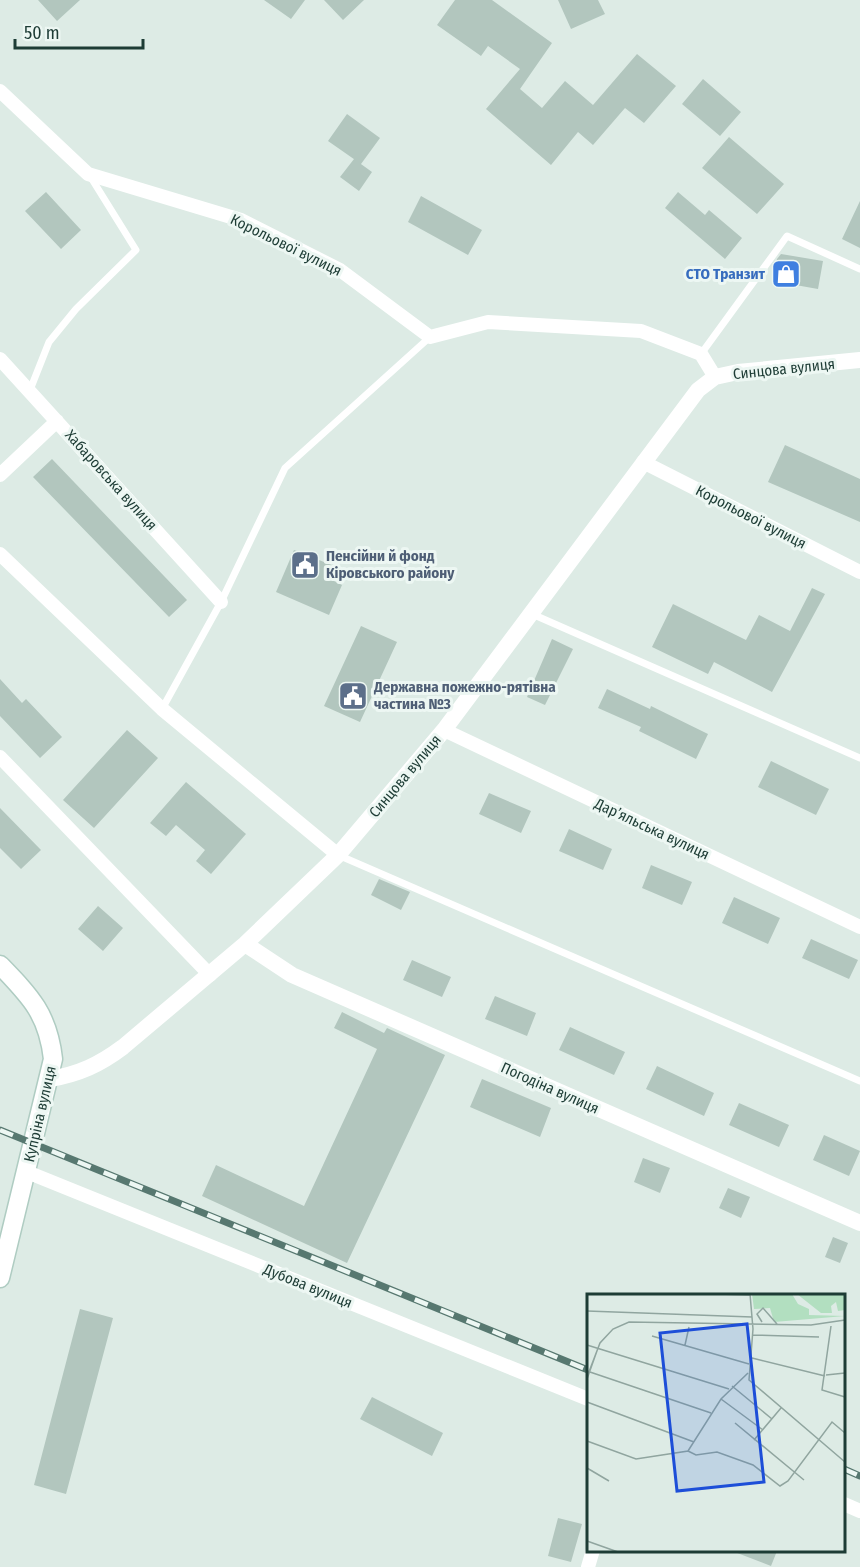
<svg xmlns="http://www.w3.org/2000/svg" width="860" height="1567" viewBox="0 0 860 1567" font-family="'Fira Sans Condensed',sans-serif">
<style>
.building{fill:#b2c6be}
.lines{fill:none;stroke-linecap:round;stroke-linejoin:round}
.secondary-casing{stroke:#afccc2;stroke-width:21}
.service{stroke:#fff;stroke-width:7}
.minor{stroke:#fff;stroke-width:14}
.tertiary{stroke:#fff;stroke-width:16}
.secondary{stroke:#fff;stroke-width:18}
.rail-casing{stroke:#577870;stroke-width:7}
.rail{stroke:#edf7f3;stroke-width:4.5;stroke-dasharray:14;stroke-linecap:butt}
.labels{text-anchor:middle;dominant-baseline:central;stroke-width:6;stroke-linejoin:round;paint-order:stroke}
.street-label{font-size:15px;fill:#1d3c35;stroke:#edf7f3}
.shop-label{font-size:15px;font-weight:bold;fill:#366cbe;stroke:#edf7f3;text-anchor:end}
.service-label{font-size:15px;font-weight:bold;fill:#4e5e75;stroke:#edf7f3;text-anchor:start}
.inset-road{fill:none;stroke:#90a59f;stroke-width:1.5}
.view{fill:#1d4ed8;fill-opacity:0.15;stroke:#1d4ed8;stroke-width:3}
.inset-edge{fill:none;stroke:#1d3c35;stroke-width:3}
</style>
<rect width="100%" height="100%" fill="#ddebe5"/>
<path class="building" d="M38,0H80L57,21Z
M264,0H305L291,19Z
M324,0H364L343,20Z
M455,0H492L552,43L520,89L542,108L565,81L593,105L637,54L676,86L644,123L625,108L593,145L578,132L551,165L486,109L520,69L488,46L481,56L437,25Z
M558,0H598L605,14L571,29Z
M703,79L741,112L720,136L682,104Z
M347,114L380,138L361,164L328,141Z
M729,137L784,184L757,214L702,168Z
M354,159L372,172L359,191L340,177Z
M46,192L81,230L61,249L25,211Z
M678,192L705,215L709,210L742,238L725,259L665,208Z
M421,196L482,230L468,255L408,222Z
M860,201V248L842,239Z
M781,254L823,261L818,289L773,281L777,259Z
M785,445L860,479V522L768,482Z
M52,459L187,600L169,617L33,477Z
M294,550L339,568L334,581L342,585L329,615L276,592Z
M812,588L825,594L772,692L714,662L708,674L652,647L673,604L746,640L759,615L790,631Z
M361,626L397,642L360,722L324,706Z
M552,639L573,649L545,705L527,697Z
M0,679L22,703L26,699L62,737L40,758L0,716Z
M607,689L650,709L651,706L708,734L696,759L639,731L641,727L598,708Z
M127,730L158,758L94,828L63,800Z
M771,761L829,789L816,815L758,787Z
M186,782L246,834L211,874L196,861L205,850L176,825L166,836L150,823Z
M489,793L531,811L521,833L479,814Z
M0,808L41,850L21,869L0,848Z
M569,829L612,849L603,870L559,851Z
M651,865L692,882L682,905L642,888Z
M379,879L410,892L401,910L371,895Z
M734,897L780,918L768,944L722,923Z
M98,906L123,928L103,951L78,929Z
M811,939L858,960L849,979L802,958Z
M412,960L451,977L442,997L403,980Z
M495,996L536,1013L527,1036L485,1019Z
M342,1012L384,1033L387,1028L445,1055L347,1263L202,1196L216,1165L304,1206L377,1049L334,1028Z
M570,1027L625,1052L614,1075L559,1050Z
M657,1066L714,1093L704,1116L646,1089Z
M482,1079L551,1108L540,1137L470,1107Z
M739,1103L789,1125L779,1147L729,1125Z
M824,1135L860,1151L849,1176L813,1160Z
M643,1158L670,1168L660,1193L634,1182Z
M728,1188L750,1197L741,1218L719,1208Z
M833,1237L848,1243L840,1263L825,1257Z
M80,1309L113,1318L66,1494L34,1485Z
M372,1397L443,1433L432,1456L360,1419Z
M558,1518L582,1524L571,1562L548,1556Z
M732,1551H777L771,1566Z"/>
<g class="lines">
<g class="secondary-casing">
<path id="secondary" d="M0,965C30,996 48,1014 53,1059L0,1278"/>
</g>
<path class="service" d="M701,354L787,236L860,269
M30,390L49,342L76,309L136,250L90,176
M532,614L860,758
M162,709L221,602L285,468L430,337
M338,855L860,1081"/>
<path class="minor" d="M0,91L88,174L241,220L340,270L430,337L488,322L641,331L701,354L715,377
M0,359L221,602
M643,462L860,572
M0,475L57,421
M0,554L162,709L338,855
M444,730L860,927
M0,757L210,975
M27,1172L588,1399
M844,1504L860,1511
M588,1567L593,1550"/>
<path class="tertiary" d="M245,944L292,975L860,1223
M50,1079C79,1074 99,1065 123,1047L245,944L338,855L444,730L698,390L715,377L738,372L860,360"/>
<use href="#secondary" class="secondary"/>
<g class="rail-casing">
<path id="rail" d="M0,1130L588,1370
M844,1469L860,1476"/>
</g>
<use href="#rail" class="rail"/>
</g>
<defs>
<g id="shop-square" transform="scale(1.5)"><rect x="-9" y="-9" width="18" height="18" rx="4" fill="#3f7fe0" stroke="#edf7f3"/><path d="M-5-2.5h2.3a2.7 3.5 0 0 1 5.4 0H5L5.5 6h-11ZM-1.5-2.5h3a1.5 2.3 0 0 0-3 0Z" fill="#fff"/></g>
<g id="civic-square" transform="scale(1.5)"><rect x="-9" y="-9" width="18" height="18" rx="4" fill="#5c6f8a" stroke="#edf7f3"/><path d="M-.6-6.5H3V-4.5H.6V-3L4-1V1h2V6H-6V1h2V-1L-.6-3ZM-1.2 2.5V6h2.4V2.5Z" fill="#fff"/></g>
</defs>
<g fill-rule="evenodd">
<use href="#shop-square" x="786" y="274"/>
<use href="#civic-square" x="305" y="565"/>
<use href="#civic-square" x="353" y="696"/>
</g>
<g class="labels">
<g class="street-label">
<text transform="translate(286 245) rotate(26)">Корольової вулиця</text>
<text transform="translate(784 369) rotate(-6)">Синцова вулиця</text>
<text transform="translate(111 480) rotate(48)">Хабаровська вулиця</text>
<text transform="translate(751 517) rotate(27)">Корольової вулиця</text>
<text transform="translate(405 776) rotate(-50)">Синцова вулиця</text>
<text transform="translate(652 829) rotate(25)">Дар’яльська вулиця</text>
<text transform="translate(550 1088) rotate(24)">Погодіна вулиця</text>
<text transform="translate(40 1114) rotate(-77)">Купріна вулиця</text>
<text transform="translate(308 1286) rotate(22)">Дубова вулиця</text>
</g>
<g class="shop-label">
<text x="765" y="274">СТО Транзит</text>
</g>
<g class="service-label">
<text x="326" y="556">Пенсійни й фонд<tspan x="326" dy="17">Кіровського району</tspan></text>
<text x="374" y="687">Державна пожежно-рятівна<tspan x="374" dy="17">частина №3</tspan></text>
</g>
</g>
<g transform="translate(587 1294)">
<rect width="258" height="258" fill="#ddebe5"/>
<path d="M165,0H205L211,10L222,15V21L258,22L187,28L183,14L167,15ZM210,0H258V16L251,17L249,8L244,12L245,19H234Z" fill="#b2dfc0"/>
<path class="inset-road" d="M130,0L163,1M163,0L166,35L162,86L258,168M0,17L165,23M175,28L170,20L176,14L190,30M244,32L235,96L258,103M166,41L232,43M65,42L162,70M0,51L142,95M98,51L102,33M165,64L238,82M0,77L124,119M239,81L258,79M0,83L13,49L26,35L42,28L224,31L258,26M0,85L11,54M145,92L185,125M134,105L176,136M0,108L107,148M148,129L217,186M167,146L194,114M0,147L49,165L101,157L134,105L161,79M101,157L109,161L130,158L166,171L193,192L201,187L245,128L258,139M0,174L22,187M0,247L31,258"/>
<path class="view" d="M160,30L177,188L90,197L73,39Z"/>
<rect width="258" height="258" class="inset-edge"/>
</g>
<path d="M15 39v9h128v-9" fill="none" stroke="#1d3c35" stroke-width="3"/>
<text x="24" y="39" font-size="18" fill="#1d3c35" stroke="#edf7f3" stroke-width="4.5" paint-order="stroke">50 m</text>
</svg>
